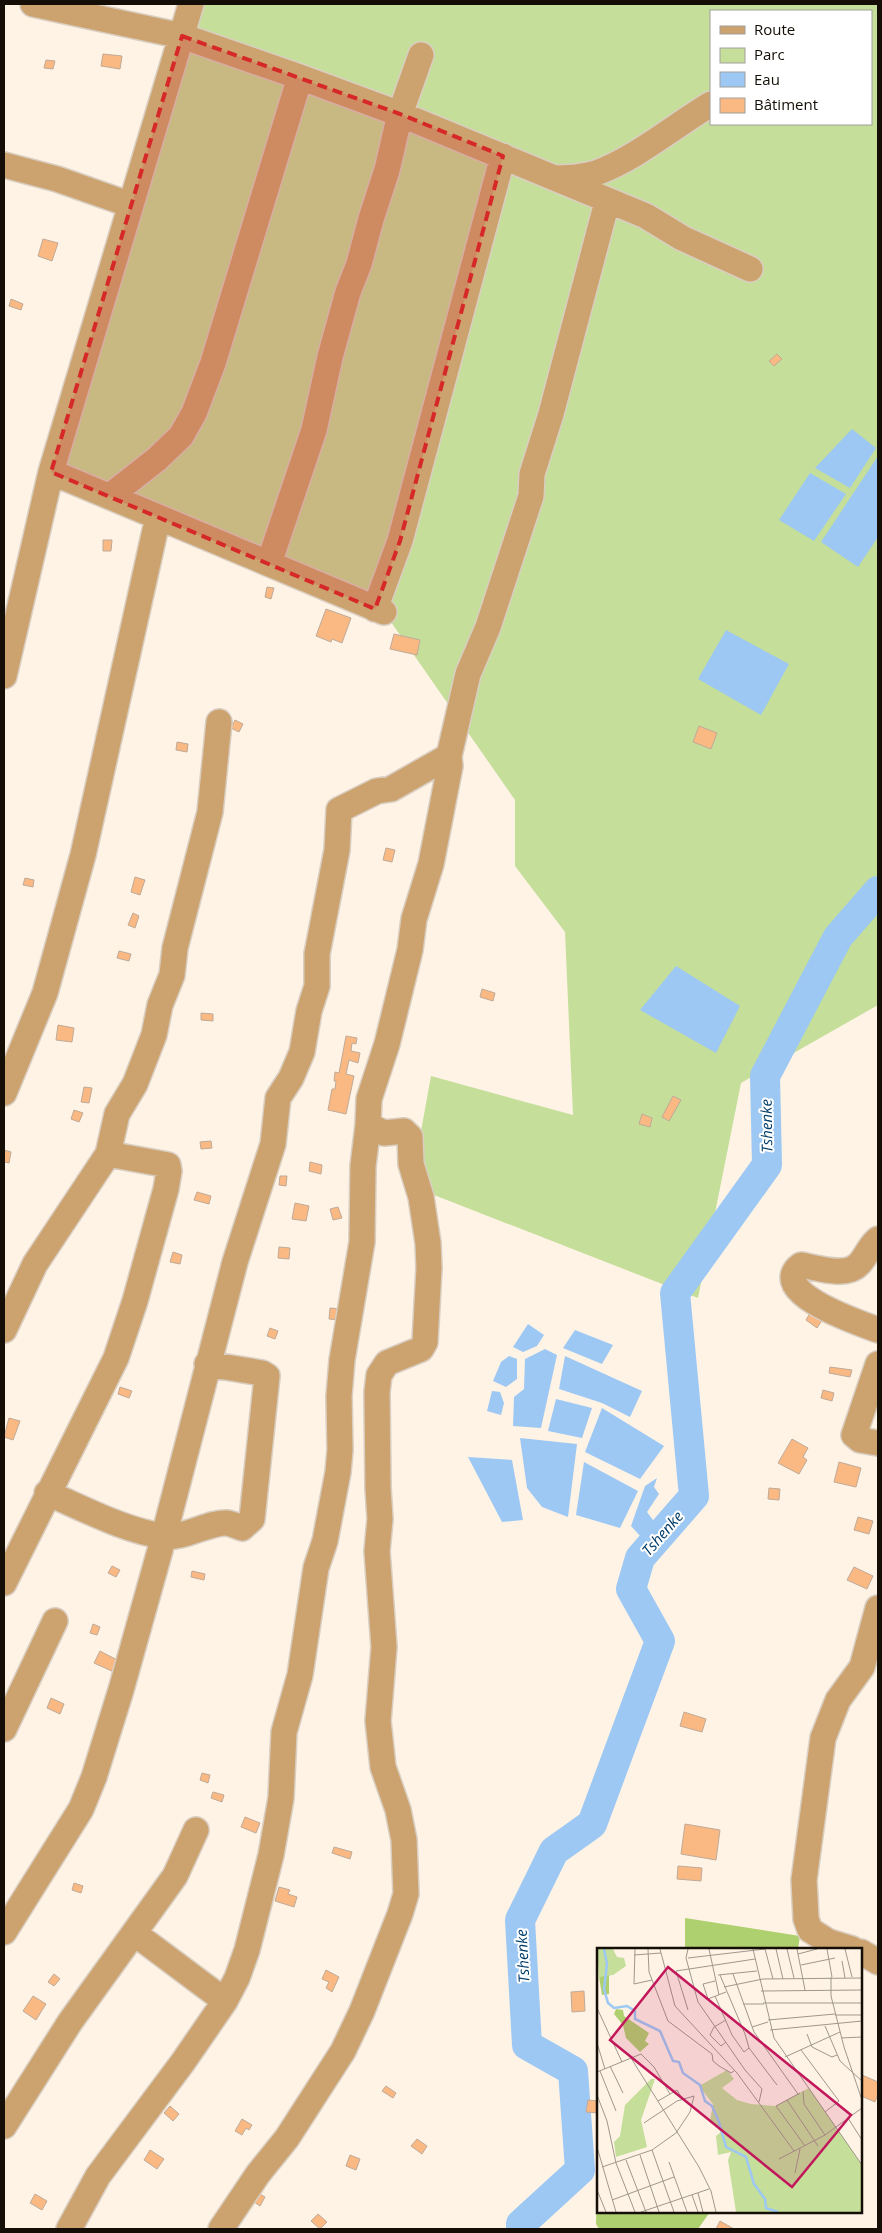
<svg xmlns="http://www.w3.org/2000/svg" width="882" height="2233" viewBox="0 0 882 2233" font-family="'Open Sans',sans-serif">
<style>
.green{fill:#c5de9a;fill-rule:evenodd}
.forest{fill:#afd06f}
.water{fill:#9dc8f4}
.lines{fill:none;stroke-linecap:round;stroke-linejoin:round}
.river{stroke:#9dc8f4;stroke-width:30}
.building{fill:#fab982;stroke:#c0aa98}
.minor-casing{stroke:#d9cec1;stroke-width:28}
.minor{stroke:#cca36e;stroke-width:25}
.marked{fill:#d62828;fill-opacity:0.2;stroke:#d62828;stroke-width:4;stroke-dasharray:10 6;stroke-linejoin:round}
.labels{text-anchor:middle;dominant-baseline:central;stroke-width:4;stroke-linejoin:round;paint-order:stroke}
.water-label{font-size:15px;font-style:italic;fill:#013c69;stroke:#fff}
.inset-river{fill:none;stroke:#9dc8f4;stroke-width:2.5}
.inset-road{fill:none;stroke:#a0978c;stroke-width:1}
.view{fill:#c2185b;fill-opacity:0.15;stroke:#c2185b;stroke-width:2.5}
.inset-edge{fill:none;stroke:#140e06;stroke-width:2.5}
</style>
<rect width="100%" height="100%" fill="#fef3e5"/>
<path class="green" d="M191,4H878V1005L741,1083L698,1298L411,1186L431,1076L573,1115L565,932L515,866V800L384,612L51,472ZM711,11H871V124H711Z"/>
<path class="forest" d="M685,1918L800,1936L798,1949H685Z
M598,2134V2212H710L698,2229H599L596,2224Z"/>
<path class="water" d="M852,429L876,448L850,488L815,468Z
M878,456V537L858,567L821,542Z
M810,473L846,494L814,541L779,520Z
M726,630L789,664L761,715L698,679Z
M676,966L740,1006L716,1053L640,1010Z
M528,1324L544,1335L537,1346L523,1352L513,1347Z
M575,1330L613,1345L602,1364L563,1348Z
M545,1349L557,1355L541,1428L513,1426L514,1397L524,1389L525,1359Z
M509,1356L517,1359V1379L506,1387L493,1381L501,1362Z
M565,1356L642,1391L630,1417L602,1403L559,1389Z
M492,1391L500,1392L504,1403L501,1415L487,1411Z
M556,1399L592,1408L582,1438L548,1431Z
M602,1408L664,1446L640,1479L585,1452Z
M520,1438L577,1444L568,1517L542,1507L527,1488Z
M468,1457L512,1460L523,1520L502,1522Z
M584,1462L638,1491L620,1528L576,1515Z
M657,1478L654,1487L659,1494L647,1512L656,1524L641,1537L631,1526L645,1486Z"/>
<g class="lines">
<path class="river" d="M521,2229V2224L580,2170L573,2071L527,2045L520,1920L554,1851L592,1824L660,1641L631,1589L640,1558L694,1496L675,1293L767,1165L765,1076L838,937L878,891"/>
</g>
<path class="building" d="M103,54L122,56L120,69L101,66Z
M46,60L55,61L53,69L44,68Z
M43,239L58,243L52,261L38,256Z
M11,299L23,304L21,310L9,306Z
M777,354L782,359L774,366L769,361Z
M103,540H112L111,551H103Z
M267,587L274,588L271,599L265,597Z
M326,609L351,618L342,643L332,639L331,642L316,636Z
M394,634L420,640L417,655L390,649Z
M235,720L243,724L239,732L231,728Z
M699,726L717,733L711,749L693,742Z
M177,742L188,744L187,752L176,750Z
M386,848L395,850L392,862L383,860Z
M135,877L145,880L140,895L131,892Z
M25,878L34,880L33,887L23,885Z
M133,913L139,916L135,928L128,925Z
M119,951L131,954L129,961L117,958Z
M482,989L495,993L493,1001L480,997Z
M201,1013L213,1014V1021L201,1020Z
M58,1025L74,1028L72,1042L56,1040Z
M346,1036L357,1038L356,1044L352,1043L351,1051L360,1053L358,1063L349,1060L346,1074L354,1076L346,1114L328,1110L332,1089H335L336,1081H334L335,1072L339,1073Z
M84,1087L92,1088L89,1103L81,1102Z
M673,1096L681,1100L669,1121L662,1117Z
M74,1110L83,1113L79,1122L71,1119Z
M642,1114L652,1118L650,1127L639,1124Z
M211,1141L212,1148L201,1149L200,1142Z
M4,1150L11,1152L9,1163L4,1162Z
M310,1162L322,1165L321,1174L309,1171Z
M280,1176H287L286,1186L279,1185Z
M197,1192L211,1196L209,1204L194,1200Z
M295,1203L309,1206L306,1221L292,1219Z
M338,1207L342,1218L333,1220L330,1209Z
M279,1247L290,1248L289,1259L278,1258Z
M173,1252L182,1255L180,1264L170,1262Z
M330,1308L341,1309L340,1320L329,1319Z
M811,1311L823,1319L817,1328L806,1320Z
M270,1328L278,1331L275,1339L267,1336Z
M830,1367L852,1370L850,1377L829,1373Z
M120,1387L132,1391L129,1398L118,1394Z
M823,1390L834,1393L832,1401L821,1398Z
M9,1418L20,1421L13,1440L4,1437Z
M792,1439L808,1448L803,1457L807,1460L799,1474L778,1463Z
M839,1462L861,1468L856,1487L834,1482Z
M769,1488L780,1489L779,1500L768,1499Z
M858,1517L873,1521L869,1534L854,1530Z
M112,1566L120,1570L116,1577L108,1573Z
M854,1567L873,1576L867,1589L847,1580Z
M192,1571L205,1574L204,1580L191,1577Z
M93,1624L100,1627L97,1635L90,1633Z
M100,1651L119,1661L114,1672L94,1663Z
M51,1698L64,1704L60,1714L47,1708Z
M684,1712L706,1719L702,1732L680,1726Z
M202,1773L210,1775L208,1783L200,1780Z
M213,1792L224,1795L222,1802L211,1798Z
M245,1817L260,1823L256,1833L241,1827Z
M685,1824L720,1830L716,1860L681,1854Z
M334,1847L352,1852L350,1859L332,1853Z
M678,1866L702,1868L701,1881L677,1879Z
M74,1883L83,1886L81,1893L72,1890Z
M279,1887L290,1890L288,1894L297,1897L294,1907L275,1901Z
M326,1970L339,1977L332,1992L326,1988L329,1982L322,1979Z
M54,1974L60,1979L54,1986L48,1982Z
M584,1991L585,2011L572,2012L571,1992Z
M33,1996L46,2004L36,2020L23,2011Z
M862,2075L878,2082V2094L875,2102L861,2096Z
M386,2086L396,2093L393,2098L382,2091Z
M588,2100L598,2101V2113L586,2112Z
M170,2106L179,2114L173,2121L164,2113Z
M242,2119L252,2125L249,2130L246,2128L242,2135L235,2131Z
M417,2139L427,2146L422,2154L411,2146Z
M150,2150L164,2159L157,2169L144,2160Z
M350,2155L360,2159L356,2170L346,2166Z
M256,2192L265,2197L260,2206L251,2200Z
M35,2194L47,2201L42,2210L30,2203Z
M318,2214L327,2222L320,2229L311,2221Z
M720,2221L734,2229H716Z"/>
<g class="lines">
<g class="minor-casing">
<path id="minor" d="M33,4L182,36L300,77L400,114L646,216L682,238L750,269
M4,165L57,179L131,205
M554,178C568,178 582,177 596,173C637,158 674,126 711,104
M51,472L384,612
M110,496L157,459L181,436L194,413L213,363L300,77
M269,563L314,430L330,357L348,292L359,264L371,219L387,170L400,114L421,55
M375,609L400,541L503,156
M4,676L51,472L191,4
M4,1093L45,993L83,855L158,517
M108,1154L117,1114L135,1084L154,1035L160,1005L172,975L175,948L210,812L219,722
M878,1239C869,1246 867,1256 859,1264C846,1278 818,1268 801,1265C765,1292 862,1324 878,1330
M4,1330L35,1264L108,1154L168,1165L169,1171L166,1189L135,1301L116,1358L4,1583
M878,1364L854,1435L860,1440L878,1443
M47,1493C83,1508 125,1531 163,1536C185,1539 208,1522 227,1523C232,1524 237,1526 242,1528L252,1519L267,1376L262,1373L207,1364
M4,1729L55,1621
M4,1932L81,1809L94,1777L121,1690L164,1536L235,1262L273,1144L278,1098L291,1078L302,1052L309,1011L317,986V954L337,850L339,810L377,791L391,789L449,756
M134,1933L225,2001
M852,1949L829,1942L810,1930L806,1919L804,1880L823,1738L838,1700L862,1667L878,1608
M861,1952L878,1962
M4,2126L70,2022L175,1876L196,1830
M69,2229L98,2176L183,2062L225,2001L237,1978L247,1950L271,1855L281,1798L284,1732L300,1675L316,1568L325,1541L338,1472L340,1450L339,1396L342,1360L362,1242L363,1166L368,1125L369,1099L387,1044L410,950L414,919L431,864L450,766L449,756L468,674L488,627L531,496L532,474L551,414L607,202
M221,2229L258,2174L287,2138L343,2051L362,2011L400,1914L406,1894L404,1840L398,1810L383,1767L378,1721L384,1647L377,1551L380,1519L378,1488L377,1392L379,1375L387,1363L421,1349L425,1342L429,1268L428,1243L421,1197L411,1164L410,1137L404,1131L384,1133L368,1125"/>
</g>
<use href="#minor" class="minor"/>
</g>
<path class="marked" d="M182,36L400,114L503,156L400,541L375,609L51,472Z"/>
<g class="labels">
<g class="water-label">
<text transform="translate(766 1126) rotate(-91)">Tshenke</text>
<text transform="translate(662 1533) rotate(-49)">Tshenke</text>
<text transform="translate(522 1956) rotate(-93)">Tshenke</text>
</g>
</g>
<g transform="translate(597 1948)">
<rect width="265" height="265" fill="#fef3e5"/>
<path d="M0,1H16L20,9L27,10L29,18L16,27L2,29ZM130,122L137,131L125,140L140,152L154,156L178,158L212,140L265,217V264H139L131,212L134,204L121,207L119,188L124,184L113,173L116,156L102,138ZM54,131H58L44,172L50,199L19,209L17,194L23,188L28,157Z" fill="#c5de9a"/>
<path d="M12,27V46L5,47L2,29ZM19,61L26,62L27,68L52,85L48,93L52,96L43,104L29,90L26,77L17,66Z" fill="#afd06f"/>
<path class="inset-river" d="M7,1L10,16L7,41L11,55L17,60L30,58L38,63V71L63,83L76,113L82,114L86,125L103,137L108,153L115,158L122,174L129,199L149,209L157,236L168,251L169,260L181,264"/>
<path class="inset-road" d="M38,1L37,36L55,32M51,1L52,24L71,73L115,106L116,113L122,118L134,125L137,123M63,1L78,58L140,125L197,203M91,1L89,10L101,54L148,122L165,141L162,154M112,1L122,47M156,1L177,90L265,217M168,1L176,31M179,1L186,31M190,1L197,30M200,1L208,42M230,1L235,29M248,1L255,29M201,6L220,1M37,7L64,5M91,10L168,1M245,13L248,30M204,17L238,10M136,26L157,84L201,146M121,27L160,23M234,29V48L247,99L265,152M118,33L106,36L111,51L129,44M127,39L166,31L265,30M164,43L265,42M118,48L135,87L147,104L152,100L148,86L123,27M166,55H265M146,56H167M0,60L25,114M91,62L79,23L158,11M238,67H265M171,72L238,66M228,78L243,113L265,133M155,79L171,74M173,82L265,73M210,86L215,99L235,109L240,107M244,90L265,89M129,94L124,98L113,87L117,79L129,72M0,95L8,121M152,100L180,137M204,102L242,153L228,164M188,109L243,84M34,110L102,219L114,243L119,264M13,118L26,145M3,123L19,163M0,124L44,106L57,119L73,146M206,143L207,156L228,187M0,147L10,173L19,215L38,264M190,152L221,198M61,153L80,142L86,152M179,158L208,198M179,158L203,145M251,170L265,192M47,175L80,153L97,148M0,199L19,264M55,202L77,264M43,207L62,264M182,211L228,187L265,160M29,212L49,264M72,214L90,264M5,219L55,202L79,185L93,164L97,148M198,225L203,201M0,242L9,264M101,245L106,264M95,247L101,264M15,252L77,229M44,264L112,241"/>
<path class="view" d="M71,19L254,167L195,239L13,92Z"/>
<rect width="265" height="265" class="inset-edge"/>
</g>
<rect width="882" height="2233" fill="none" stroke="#140e06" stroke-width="10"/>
<rect x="710" y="10" width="162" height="115" fill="#ffffff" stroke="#a19f9b"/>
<rect x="720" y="26" width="25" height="8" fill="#cca36e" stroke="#a19f9b"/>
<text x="754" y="35" font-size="15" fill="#140e06">Route</text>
<rect x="720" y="48" width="25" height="15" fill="#c5de9a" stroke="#a19f9b"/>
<text x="754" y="60" font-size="15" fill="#140e06">Parc</text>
<rect x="720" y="72" width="25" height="15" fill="#9dc8f4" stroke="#a19f9b"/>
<text x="754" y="85" font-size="15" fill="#140e06">Eau</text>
<rect x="720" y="98" width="25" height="15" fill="#fab982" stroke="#a19f9b"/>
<text x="754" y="110" font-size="15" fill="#140e06">Bâtiment</text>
</svg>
